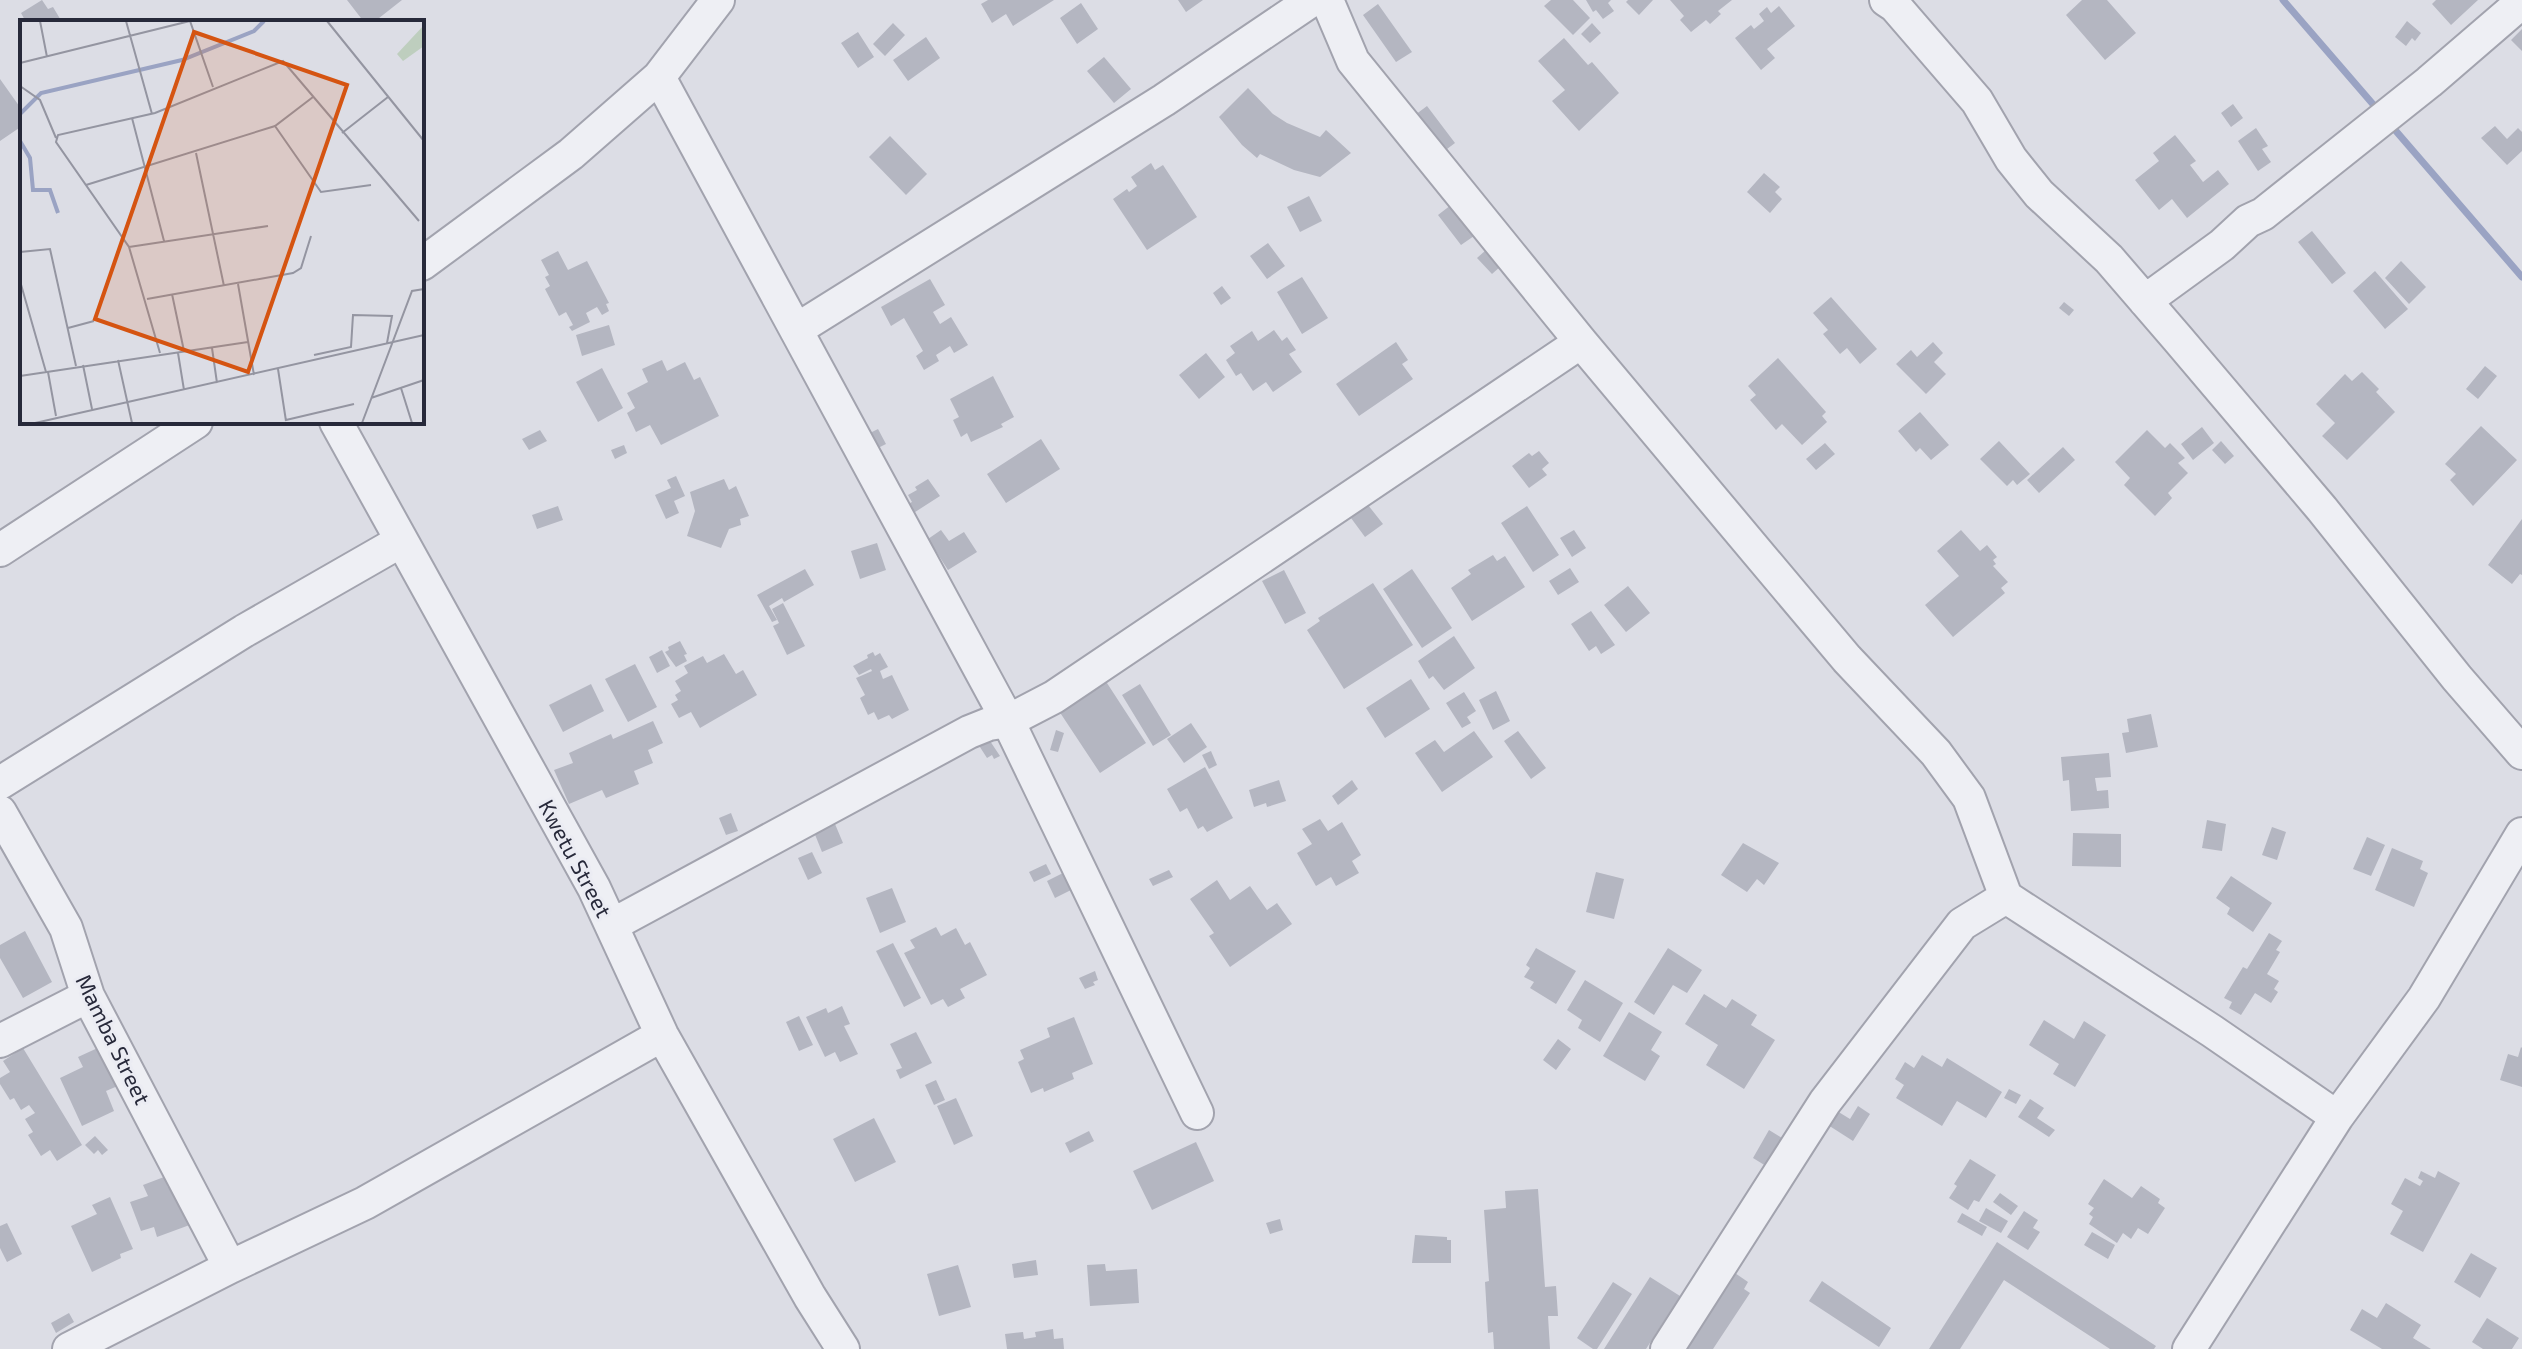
<svg xmlns="http://www.w3.org/2000/svg" width="2522" height="1349" viewBox="0 0 2522 1349" font-family="'Exo 2',sans-serif">
<style>
.lines{fill:none;stroke-linecap:round;stroke-linejoin:round}
.stream{stroke:#9aa3c3;stroke-width:7}
.building{fill:#b4b6c1}
.minor-casing{stroke:#a2a3ae;stroke-width:36}
.minor{stroke:#eeeff4;stroke-width:32}
.labels{text-anchor:middle;dominant-baseline:central;stroke-width:6;stroke-linejoin:round;paint-order:stroke}
.street-label{font-size:22px;fill:#27293a;stroke:#ebecf3}
.inset-river{fill:none;stroke:#9aa3c3;stroke-width:4}
.inset-road{fill:none;stroke:#9495a1;stroke-width:2}
.view{fill:#d55411;fill-opacity:0.15;stroke:#d55411;stroke-width:4}
.inset-edge{fill:none;stroke:#27293a;stroke-width:4}
</style>
<rect width="100%" height="100%" fill="#dcdde5"/>
<g class="lines">
<path class="stream" d="M2283,0L2378,110
M2389,123L2522,277"/>
</g>
<path class="building" d="M42,0L48,9L53,7L62,22H26L21,13Z
M347,0H402L374,22H364Z
M988,0H1054L1013,26L1006,14L992,23L981,4Z
M1178,0H1203L1186,12Z
M1551,0H1573L1590,18L1573,35L1544,6Z
M1586,0H1611L1608,3L1614,11L1603,19L1596,10L1593,12Z
M1628,0H1653L1639,15L1626,2Z
M1670,0H1732L1718,11L1721,14L1710,24L1706,20L1691,32L1680,20L1684,16Z
M2082,0H2107L2136,33L2105,60L2066,15Z
M2436,0H2478L2451,25L2432,4Z
M1081,3L1098,29L1077,44L1060,18Z
M1378,4L1412,52L1396,62L1363,15Z
M1779,6L1795,26L1767,49L1775,58L1761,70L1735,38L1751,25L1754,29L1764,21L1759,14L1767,7L1771,13Z
M2407,21L2421,33L2415,41L2412,38L2406,46L2395,37Z
M893,23L905,35L885,56L873,44Z
M1592,23L1601,33L1590,43L1581,34Z
M2522,29V51L2511,40Z
M858,32L874,57L858,68L841,43Z
M926,37L940,58L908,81L893,60Z
M1564,38L1588,65L1592,62L1619,93L1579,131L1552,101L1565,90L1538,61Z
M1104,57L1131,89L1114,103L1087,71Z
M0,79L22,110V126L0,141Z
M1248,88L1273,114L1287,123L1320,137L1326,130L1351,153L1320,177L1294,170L1260,154L1257,158L1242,145L1219,117Z
M2233,104L2243,118L2231,127L2221,113Z
M1427,106L1455,143L1443,152L1415,115Z
M2495,126L2507,139L2518,128L2522,132V151L2507,165L2481,138Z
M2256,128L2268,146L2262,149L2271,162L2258,171L2238,141Z
M2175,135L2196,161L2190,165L2203,182L2218,170L2229,184L2187,218L2172,199L2159,210L2135,180L2159,161L2153,153Z
M890,136L927,174L906,195L869,157Z
M1151,163L1155,170L1163,165L1197,217L1147,250L1113,199L1127,189L1129,192L1137,186L1131,177Z
M1764,173L1780,187L1775,192L1782,199L1770,213L1747,192Z
M1309,196L1322,221L1300,232L1287,207Z
M1451,205L1474,236L1461,245L1438,215Z
M2312,231L2346,273L2332,284L2298,242Z
M1268,243L1285,266L1267,279L1250,256Z
M1486,250L1501,266L1492,274L1477,258Z
M558,251L568,270L587,261L609,303L606,304L609,311L602,315L597,307L586,313L590,322L572,331L569,327L573,325L566,312L559,316L545,289L550,286L545,277L549,275L541,260Z
M2401,261L2426,287L2409,304L2385,278Z
M2375,271L2408,309L2385,329L2353,291Z
M1302,277L1328,318L1302,334L1277,292Z
M930,279L945,305L933,312L940,324L951,317L968,345L954,353L950,346L936,355L939,361L924,370L916,356L923,351L904,318L891,326L881,307Z
M1222,286L1231,298L1221,305L1213,293Z
M1831,297L1877,349L1860,364L1847,348L1840,354L1823,334L1828,330L1813,313Z
M2064,302L2074,310L2069,316L2059,308Z
M609,325L615,345L582,356L576,335Z
M1274,330L1282,341L1287,337L1296,350L1289,354L1302,372L1273,392L1266,382L1253,391L1241,373L1236,376L1226,360L1235,353L1230,346L1252,331L1258,341Z
M1396,342L1408,360L1402,364L1413,379L1359,416L1336,384Z
M1933,342L1943,353L1934,362L1946,374L1926,394L1896,364L1911,350L1917,357Z
M1206,353L1225,377L1199,399L1179,375Z
M1778,358L1826,412L1822,416L1827,422L1802,445L1782,424L1776,430L1750,400L1756,395L1748,386Z
M662,360L667,371L685,362L694,380L700,377L719,416L661,445L650,425L636,432L627,413L635,408L627,393L648,382L642,369Z
M2485,366L2497,376L2478,399L2466,389Z
M602,368L623,408L598,422L576,382Z
M2362,372L2379,389L2376,392L2395,412L2347,460L2322,436L2335,423L2316,404L2345,374L2352,381Z
M993,376L1014,417L1001,424L1003,427L971,442L967,433L961,437L953,420L959,417L950,399Z
M1920,412L1949,445L1931,460L1920,448L1916,452L1898,431Z
M2481,426L2517,460L2473,506L2450,480L2456,474L2445,464Z
M2202,427L2214,443L2193,460L2181,444Z
M878,429L886,444L878,448L870,433Z
M540,430L547,441L529,450L522,439Z
M2147,430L2165,448L2170,443L2185,458L2178,463L2188,473L2168,493L2172,498L2155,516L2124,485L2130,478L2115,462Z
M1041,439L1060,469L1006,503L987,474Z
M1999,441L2030,474L2017,485L2013,480L2007,486L1980,459Z
M2221,441L2234,456L2225,464L2212,450Z
M1825,443L1835,454L1816,470L1806,459Z
M624,445L627,453L615,459L611,450Z
M2063,447L2075,460L2039,493L2027,480Z
M1539,451L1549,463L1542,469L1547,475L1529,488L1512,466L1529,453L1532,456Z
M676,476L685,496L674,501L679,513L666,519L655,495L671,488L667,480Z
M724,479L729,490L736,486L749,516L740,519L741,525L729,529L721,548L687,536L695,511L690,492Z
M928,479L940,496L912,514L906,505L912,502L908,495L917,490L915,487Z
M1368,505L1383,524L1365,537L1351,518Z
M558,506L563,520L537,529L532,515Z
M1527,506L1559,555L1533,572L1501,523Z
M2522,519V575L2520,574L2512,584L2488,565Z
M941,530L949,541L964,532L977,552L948,570L928,539Z
M1574,530L1586,548L1572,557L1560,538Z
M1961,530L1980,551L1987,545L1997,557L1993,560L1996,564L1993,566L2008,582L2001,588L2005,593L1953,637L1925,605L1959,576L1937,551Z
M877,543L886,570L860,579L851,551Z
M1493,555L1497,561L1505,556L1525,587L1472,621L1451,588L1471,574L1468,570Z
M1570,568L1579,582L1558,595L1549,581Z
M805,569L814,585L784,602L782,598L769,606L777,620L772,622L757,595Z
M1412,569L1452,628L1422,648L1383,589Z
M1284,570L1306,613L1285,624L1262,581Z
M1373,583L1413,645L1344,689L1307,630L1320,621L1318,618Z
M1628,586L1650,613L1626,632L1604,605Z
M783,603L805,646L787,655L773,626L779,623L772,609Z
M1591,611L1615,645L1601,654L1596,646L1589,651L1571,624Z
M1454,636L1475,668L1444,690L1433,676L1429,679L1418,661Z
M680,641L687,654L684,655L687,661L676,667L665,652L669,650L668,647Z
M662,650L670,666L657,673L649,657Z
M873,652L875,656L880,653L888,667L880,671L883,679L892,675L909,710L892,719L889,715L878,720L874,712L868,715L860,698L865,695L856,678L872,671L871,669L859,675L853,666L868,658L867,655Z
M724,654L736,674L743,670L757,695L700,728L691,712L679,718L671,704L678,700L675,695L681,691L675,681L688,673L684,666L703,656L707,663Z
M635,664L657,707L628,722L605,679Z
M1411,679L1430,709L1385,738L1366,708Z
M1105,680L1146,743L1100,773L1059,711Z
M591,684L604,711L563,732L549,705Z
M1140,684L1171,735L1153,746L1122,695Z
M1496,691L1510,721L1493,730L1479,700Z
M1464,692L1476,711L1467,717L1471,723L1462,728L1446,703Z
M2151,714L2158,747L2126,753L2122,733L2129,732L2127,719Z
M653,721L663,743L648,750L653,763L634,771L639,784L606,798L602,790L569,804L554,770L573,763L569,753L611,734L613,739Z
M1191,723L1207,747L1184,763L1167,739Z
M1056,730L1064,733L1058,752L1050,750Z
M1474,731L1493,757L1442,792L1415,753L1435,740L1444,752Z
M1518,731L1546,768L1531,779L1504,741Z
M988,738L1000,756L994,759L992,755L987,758L978,744Z
M1211,751L1217,765L1209,769L1202,755Z
M2109,753L2111,777L2095,778L2097,791L2108,790L2109,808L2071,811L2069,780L2063,781L2061,757Z
M1205,767L1233,818L1207,832L1203,826L1198,829L1187,808L1180,812L1167,789Z
M1279,780L1286,801L1267,807L1266,803L1254,807L1249,790Z
M1352,780L1358,789L1338,805L1332,796Z
M731,813L738,831L726,835L719,818Z
M1320,819L1328,831L1342,822L1361,855L1352,861L1359,873L1336,886L1331,877L1316,886L1297,853L1312,844L1302,829Z
M2207,820L2226,824L2222,851L2202,848Z
M835,824L843,843L822,852L814,832Z
M2272,827L2286,832L2277,860L2262,855Z
M2073,833L2121,834V867L2072,866Z
M2367,837L2385,845L2371,876L2353,869Z
M1743,843L1779,863L1764,885L1757,879L1747,892L1721,875Z
M2392,848L2423,861L2420,869L2428,873L2414,907L2375,890Z
M812,852L822,873L808,880L798,858Z
M1046,864L1051,874L1034,882L1029,872Z
M1169,870L1173,877L1153,886L1149,879Z
M1596,872L1624,879L1614,919L1586,912Z
M1063,873L1071,890L1055,898L1047,881Z
M2231,876L2272,903L2253,932L2227,914L2230,908L2216,898Z
M1217,880L1230,900L1250,886L1267,910L1277,903L1292,924L1230,967L1209,936L1214,933L1190,899Z
M892,888L906,922L880,933L866,898Z
M936,927L941,936L956,928L965,945L970,942L987,975L960,989L965,998L948,1007L943,999L931,1005L904,953L915,948L910,940Z
M25,931L52,982L23,998L0,958V945Z
M2269,933L2282,941L2276,950L2280,952L2267,974L2279,981L2274,989L2278,992L2271,1003L2255,993L2241,1015L2229,1008L2232,1002L2224,998L2243,967L2247,969Z
M893,943L921,998L904,1007L876,951Z
M1536,948L1576,971L1556,1004L1530,988L1534,982L1524,977L1530,968L1526,965Z
M1668,948L1702,970L1687,993L1673,985L1654,1015L1634,1002Z
M1095,971L1098,980L1093,982L1095,985L1085,989L1079,978Z
M1585,980L1623,1003L1600,1042L1578,1028L1582,1020L1567,1010Z
M1704,994L1726,1008L1732,999L1757,1015L1751,1025L1775,1040L1744,1089L1706,1065L1718,1045L1685,1024Z
M842,1006L850,1024L844,1026L858,1054L840,1062L835,1052L825,1057L806,1017L826,1008L828,1013Z
M1629,1012L1662,1032L1651,1050L1660,1056L1645,1081L1603,1056Z
M799,1016L813,1045L799,1051L786,1022Z
M1074,1017L1093,1064L1072,1073L1074,1079L1044,1092L1043,1088L1031,1093L1018,1062L1024,1059L1020,1050L1050,1037L1047,1028Z
M2044,1020L2074,1039L2084,1021L2106,1035L2075,1087L2053,1074L2059,1064L2029,1045Z
M916,1032L932,1063L900,1079L896,1070L902,1068L890,1044Z
M1558,1039L1571,1049L1556,1070L1543,1060Z
M102,1046L120,1085L106,1091L114,1111L82,1126L60,1078L83,1067L78,1057Z
M2521,1047L2522,1048V1087L2500,1080L2508,1054L2518,1057Z
M23,1048L82,1145L57,1161L50,1150L41,1156L28,1135L33,1132L25,1119L35,1113L29,1105L21,1110L14,1098L10,1100L0,1084V1078L10,1072L3,1061Z
M1922,1055L1942,1067L1947,1058L2002,1092L1986,1118L1957,1101L1942,1126L1896,1098L1904,1085L1895,1079L1905,1062L1914,1068Z
M936,1080L945,1100L934,1105L925,1085Z
M2009,1089L2021,1095L2016,1104L2004,1098Z
M956,1098L973,1136L954,1145L937,1106Z
M2030,1099L2044,1108L2037,1118L2055,1130L2049,1137L2018,1117Z
M1858,1106L1870,1114L1853,1141L1828,1125L1837,1111L1850,1119Z
M874,1118L896,1162L855,1182L833,1139Z
M1769,1130L1782,1138L1766,1166L1753,1158Z
M1089,1131L1094,1141L1070,1153L1065,1143Z
M95,1136L108,1150L102,1155L98,1150L94,1154L85,1145Z
M1196,1142L1214,1181L1152,1210L1133,1171Z
M1970,1159L1996,1175L1979,1202L1974,1200L1968,1210L1949,1198L1957,1186L1954,1184Z
M2421,1171L2435,1178L2438,1171L2460,1183L2423,1252L2390,1234L2403,1211L2391,1204L2405,1178L2420,1186L2423,1181L2418,1178Z
M164,1177L168,1187L181,1183L195,1223L157,1237L154,1227L141,1231L130,1202L148,1196L143,1185Z
M2104,1179L2132,1198L2141,1186L2160,1199L2158,1203L2165,1208L2148,1234L2138,1228L2131,1239L2123,1233L2117,1243L2089,1224L2093,1217L2089,1214L2094,1208L2088,1204Z
M1538,1189L1545,1287L1556,1286L1558,1316H1548L1550,1349H1494L1493,1332L1488,1333L1485,1282L1489,1281L1484,1210L1506,1208L1505,1191Z
M2000,1193L2018,1206L2011,1215L1993,1202Z
M110,1197L133,1249L120,1254L121,1258L92,1272L71,1226L97,1214L92,1205Z
M1986,1208L2008,1221L2001,1233L1979,1221Z
M2024,1211L2038,1220L2033,1228L2040,1232L2028,1250L2007,1237Z
M1962,1213L1987,1227L1982,1236L1957,1222Z
M1280,1219L1283,1230L1270,1234L1266,1223Z
M7,1223L22,1254L7,1262L0,1248V1226Z
M2092,1232L2115,1245L2108,1259L2084,1245Z
M1415,1235L1447,1237V1240H1451V1263H1412Z
M1997,1242L2156,1346L2154,1349H2110L2004,1280L1960,1349H1929Z
M2471,1253L2497,1268L2480,1298L2454,1282Z
M1036,1260L1038,1275L1014,1278L1012,1264Z
M1105,1264L1106,1271L1137,1269L1139,1303L1090,1306L1087,1265Z
M958,1265L971,1307L939,1316L927,1274Z
M1732,1271L1748,1282L1744,1289L1750,1293L1713,1349H1680Z
M1650,1277L1680,1296L1646,1349H1604Z
M1822,1281L1891,1328L1879,1347L1809,1301Z
M1613,1282L1632,1294L1597,1349H1593L1577,1338Z
M2386,1303L2421,1325L2413,1338L2431,1349H2382L2350,1330L2362,1309L2377,1318Z
M69,1313L74,1322L56,1333L51,1323Z
M2487,1318L2519,1338L2512,1349H2483L2472,1342Z
M1053,1329L1054,1339L1063,1338L1064,1349H1007L1005,1334L1023,1332L1024,1339L1036,1337L1035,1332Z"/>
<g class="lines">
<g class="minor-casing">
<path id="minor" d="M1327,0L1353,61L1581,342L1757,552L1847,659L1936,753L1969,798L2006,897L2212,1031L2337,1117
M1886,0L1895,6L1977,101L2011,159L2039,194L2109,259L2178,339L2322,509L2457,678L2522,753
M659,77L1008,721L1197,1113
M422,264L571,154L659,77L718,0
M2145,301L2222,245L2248,221L2263,214L2429,82L2522,2
M796,330L1164,100L1312,0
M336,422L594,888L662,1035L810,1297L843,1349
M0,550L196,422
M0,783L244,631L401,541
M0,812L66,928L88,996L230,1267
M612,925L969,732L989,724L1008,721L1054,697L1581,342
M0,1041L88,996
M69,1349L230,1267L365,1203L662,1035
M1667,1349L1825,1102L1962,924L2006,897
M2189,1349L2337,1117L2424,998L2522,834"/>
</g>
<use href="#minor" class="minor"/>
</g>
<g class="labels">
<g class="street-label">
<text transform="translate(576 858) rotate(62)">Kwetu Street</text>
<text transform="translate(114 1039) rotate(64)">Mamba Street</text>
</g>
</g>
<g transform="translate(20 20)">
<rect width="404" height="404" fill="#dcdde5"/>
<path d="M404,5V26L383,41L377,34Z" fill="#becebe"/>
<path class="inset-river" d="M0,94L21,73L162,40L234,11L244,1M0,121L10,138L13,170H30L38,193"/>
<path class="inset-road" d="M20,1L27,37M106,1L132,94M307,1L404,121M0,43L170,1L193,67M0,66L20,80L36,118M112,98L144,221M255,106L301,172L351,165M322,113L368,77M176,133L204,266M66,165L255,106L293,77M109,227L248,206M0,232L30,229L56,346M0,261L26,352M218,264L234,355M152,274L164,331M127,279L273,253L281,248L291,216M48,308L74,301M192,328L197,363M140,333L109,227L36,122L38,115L135,93L263,41L399,201M158,333L164,370M294,335L331,327L333,295L372,296L367,323M98,340L112,403M63,345L72,389M258,349L266,401M28,352L36,396M0,356L228,322M381,368L392,403M351,378L404,360M266,400L334,384M15,403L404,315M342,403L392,271L404,269"/>
<path class="view" d="M174,12L327,65L228,352L75,299Z"/>
<rect width="404" height="404" class="inset-edge"/>
</g>
</svg>
